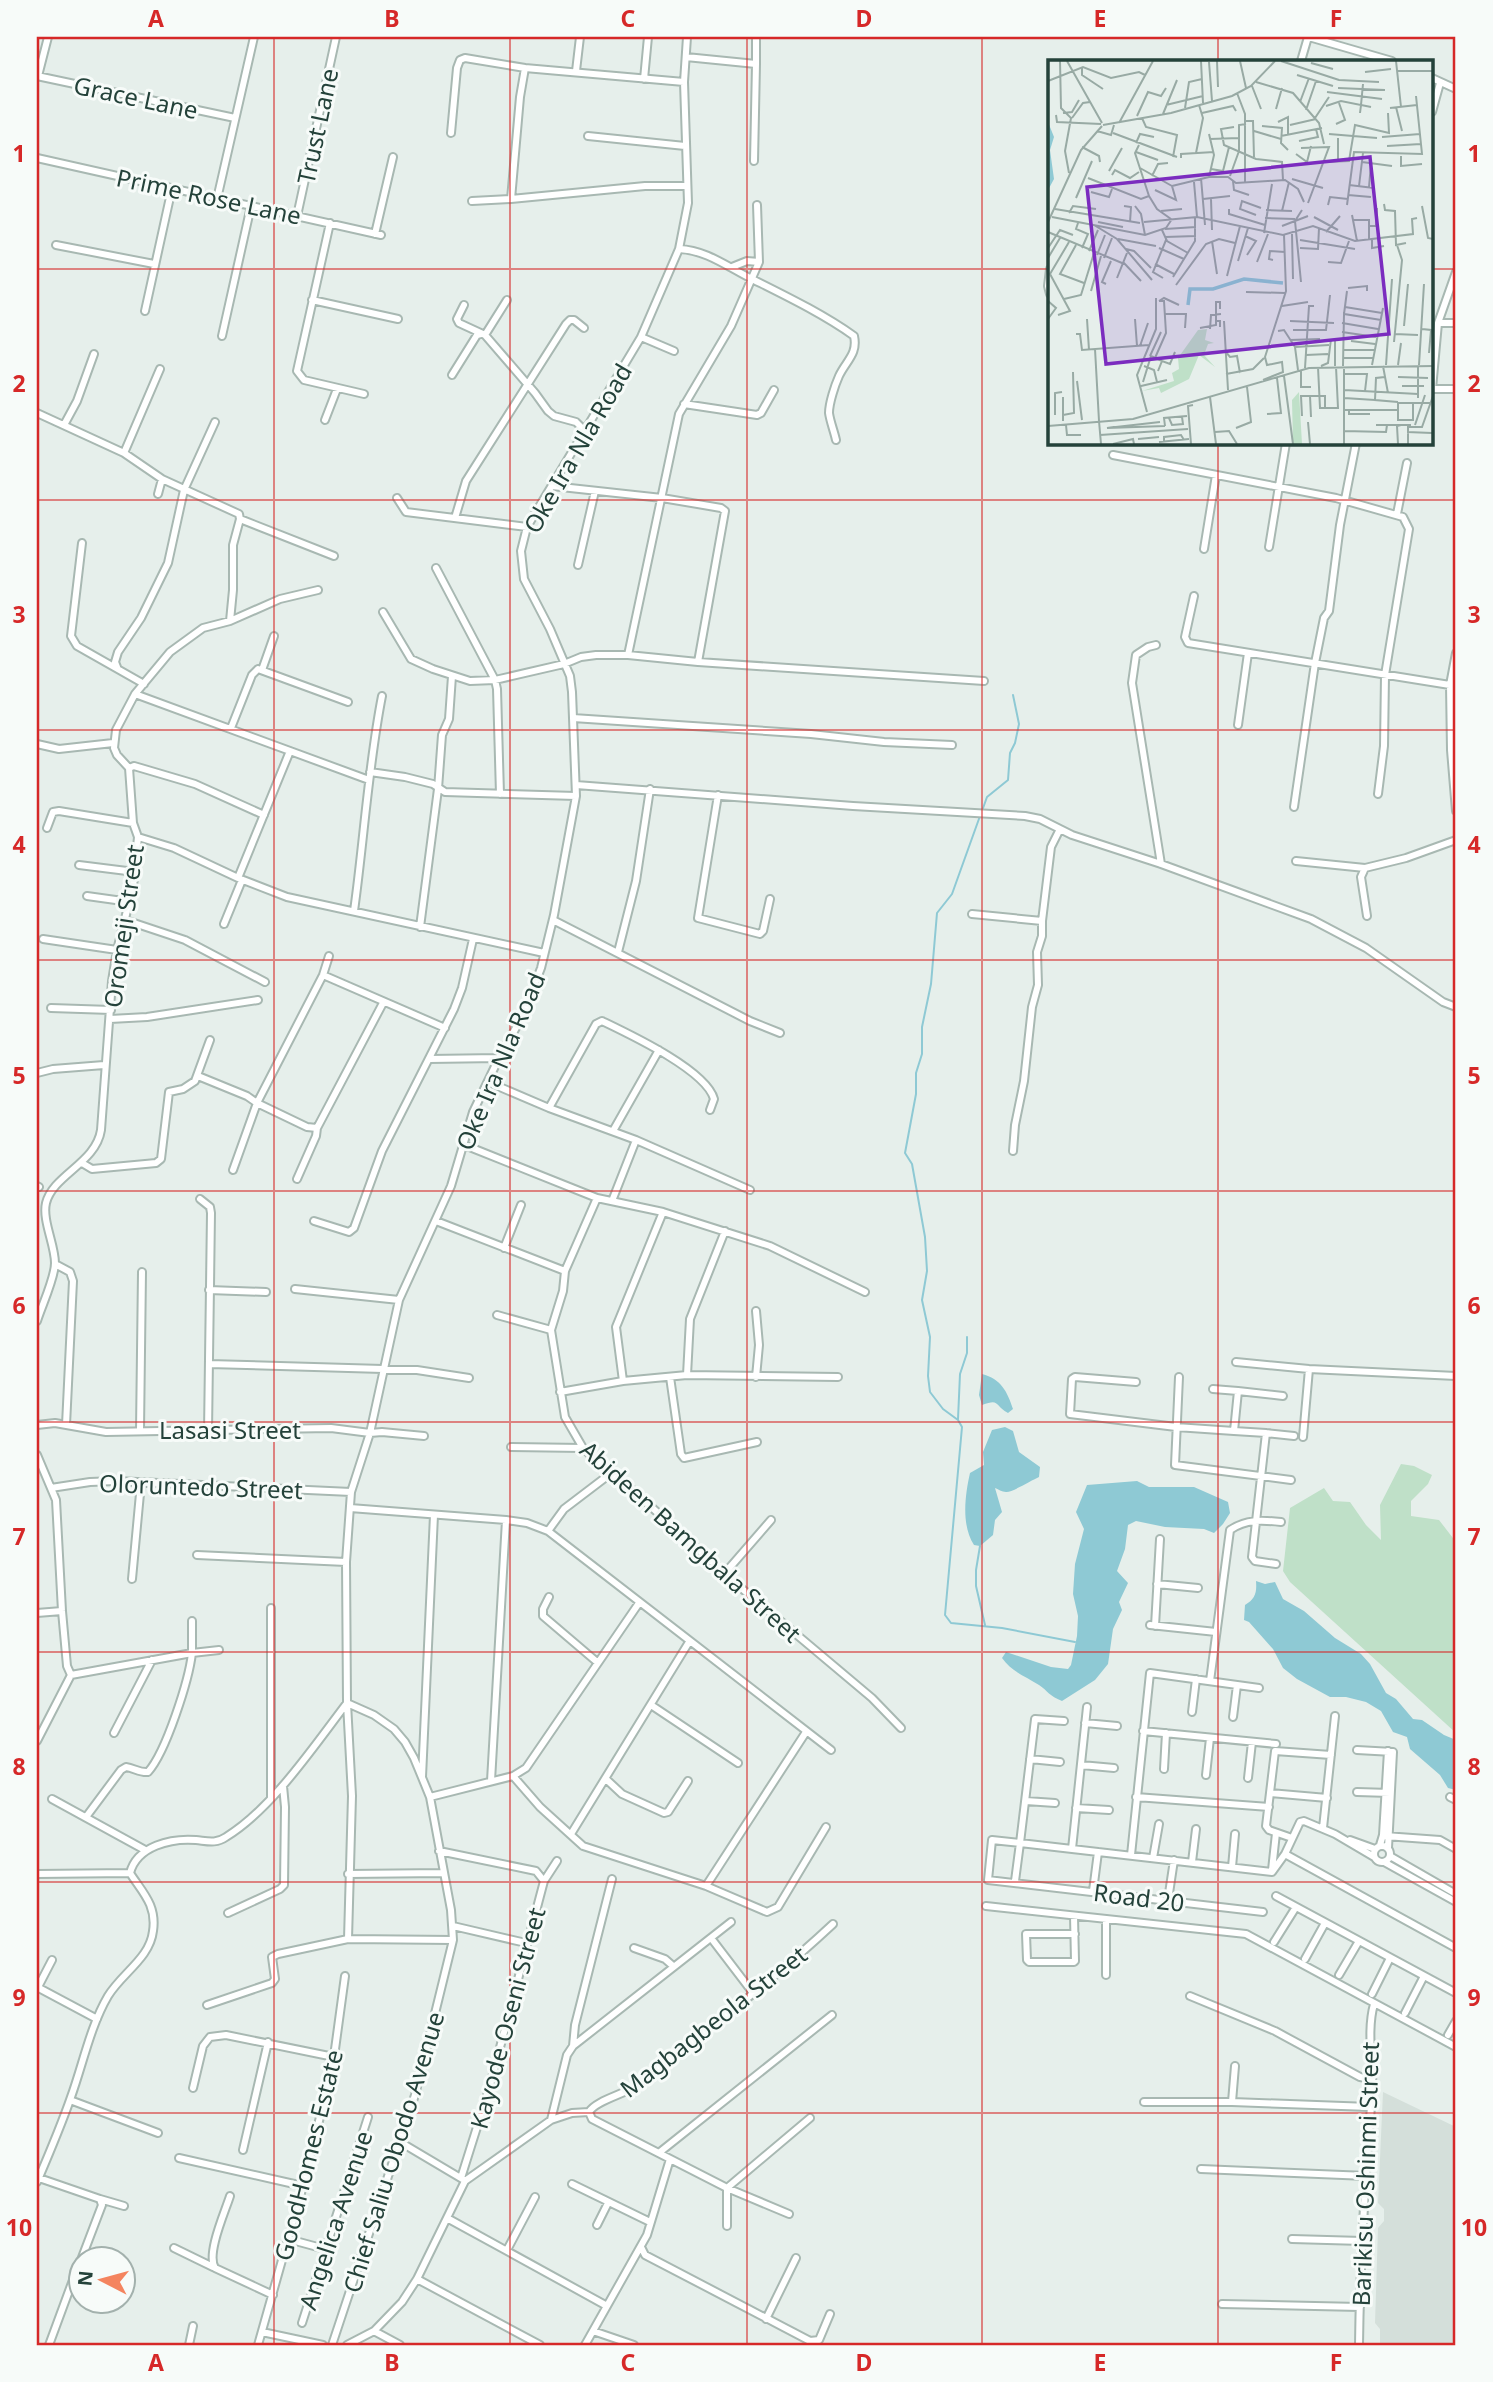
<svg xmlns="http://www.w3.org/2000/svg" width="1493" height="2382" viewBox="0 0 1493 2382" font-family="'Noto Sans',sans-serif">
<style>
.built{fill:#d4dfda}
.green{fill:#bfe0c8}
.water{fill:#8ec9d4}
.lines{fill:none;stroke-linecap:round;stroke-linejoin:round}
.stream{stroke:#8ec9d4;stroke-width:2}
.minor-casing{stroke:#a8b8b2;stroke-width:10}
.minor{stroke:#fff;stroke-width:6}
.grid{fill:none;stroke:#d62828;stroke-width:2;stroke-opacity:0.55}
.labels{text-anchor:middle;dominant-baseline:central;stroke-width:6;stroke-linejoin:round;paint-order:stroke}
.street-label{font-size:24px;fill:#24423a;stroke:#f7fbf9}
.inset-river{fill:none;stroke:#8ec9d4;stroke-width:3.5}
.inset-road{fill:none;stroke:#98aaa4;stroke-width:2}
.view{fill:#7b2cbf;fill-opacity:0.15;stroke:#7b2cbf;stroke-width:3.5}
.inset-edge{fill:none;stroke:#24423a;stroke-width:3.5}
.neatline{fill:none;stroke:#d62828;stroke-width:2.5}
.grid-label{font-size:23px;text-anchor:middle;font-weight:bold;fill:#d62828}
</style>
<rect width="100%" height="100%" fill="#e6efeb"/>
<path class="built" d="M1383,2092L1456,2127V2345H1377L1380,2343V2329L1375,2323L1378,2228L1384,2221V2209L1378,2203Z"/>
<path class="green" d="M1401,1464L1414,1466L1432,1475L1428,1484L1411,1501V1516L1439,1520L1456,1542V1733L1290,1582L1283,1571L1290,1508L1324,1488L1333,1501L1350,1502L1366,1525L1381,1540L1380,1505Z"/>
<path class="water" d="M982,1374C1001,1379 1007,1391 1013,1409L1008,1413C994,1405 1000,1398 982,1405L979,1395Z
M1005,1427L1013,1431L1019,1452L1040,1467L1039,1477C1032,1480 1011,1493 1006,1492C1002,1492 998,1489 995,1488L1002,1512L995,1520L993,1535L980,1546L974,1545C961,1525 965,1495 970,1473L984,1465L983,1452L992,1430Z
M1137,1481L1149,1487H1194L1228,1502L1230,1513L1223,1524L1214,1533L1204,1529L1165,1527L1136,1521L1128,1525L1125,1549L1117,1571L1128,1583L1119,1602L1122,1610L1113,1629L1108,1664L1095,1680L1062,1701C1049,1696 1048,1691 1039,1685C1025,1676 1012,1672 1002,1658L1006,1652L1051,1667L1068,1669L1071,1665L1077,1636L1078,1616L1073,1594L1075,1564L1084,1529L1076,1512L1087,1485Z
M1256,1581L1265,1584L1275,1582L1283,1599L1304,1611L1335,1638L1361,1654L1370,1664L1386,1693L1396,1699L1413,1719L1422,1720L1444,1735L1456,1740V1790L1448,1788L1440,1775L1410,1749L1407,1737L1393,1732L1381,1711L1366,1702L1346,1697H1330L1297,1679L1283,1668L1273,1649L1249,1622L1244,1620L1245,1605C1255,1599 1257,1593 1256,1581Z"/>
<g class="lines">
<path class="stream" d="M982,811L987,797L1008,780L1010,753L1015,743L1019,724L1013,695
M980,816L952,894L937,913L931,984L922,1027V1054L916,1073V1094L905,1153L912,1164L925,1237L927,1271L922,1300L930,1337L928,1376L930,1392L943,1409L958,1420L962,1427L945,1615L951,1623L1002,1628L1075,1642
M958,1419L960,1374L967,1353V1337
M980,1546L976,1570V1586L985,1625"/>
<g class="minor-casing">
<path id="minor" d="M1309,37L1392,61
M686,57L756,64V37
M1301,61L1308,37
M576,71L580,37
M37,76L235,118
M38,76L48,37
M1432,78L1456,89
M644,79L648,37
M1432,112L1440,83
M451,133L457,68L460,60L465,58L525,68
M588,136L685,146
M37,158L381,235
M754,161L756,64
M217,199L254,37
M511,199L645,186H687
M472,201L511,199L520,97L525,68L684,82
M297,216L336,37
M330,223L297,371L304,380L364,394
M375,234L393,157
M56,245L154,264
M679,249C707,250 729,268 754,280C788,297 823,314 854,336C858,354 846,361 839,376C835,385 829,403 829,413C830,421 834,431 836,440
M732,267L747,261L759,262
M1050,269L1048,286L1050,294
M312,300L398,319
M464,305L457,319L459,323L485,335L535,393L548,411L554,416L576,422L584,430
M145,311L172,188
M1438,323H1456
M485,335L507,300
M222,336L251,206
M641,337L674,351
M452,375L477,335L481,334
M1432,389L1438,323L1456,272
M1432,389H1456
M684,404L757,415L761,413L774,390
M37,413L124,453L162,479L239,514L240,519L334,556
M325,420L337,389
M64,425L77,401L94,354
M124,453L160,369
M1113,455L1336,498L1403,517L1409,529L1385,675L1384,746L1378,794
M552,486L662,498L721,508L725,511L698,662
M158,494L162,479
M397,498L406,512L527,527
M1397,514L1407,463
M455,518L466,481L566,324L570,320H574L584,328
M82,543L71,636L77,646L144,684
M1269,547L1286,443
M1204,549L1216,475
M578,565L595,491
M436,568L495,680L497,689L500,794
M1194,596L1185,637L1188,643L1456,686
M383,612L411,659L433,669L470,681L495,680L564,664L581,657L596,655H628L698,662L984,681
M230,621L233,590V545L240,519
M1156,645L1148,647L1136,655L1132,683L1161,864
M1456,653L1450,685L1451,750L1456,811
M628,655L679,414L731,326L759,262L757,205
M117,667L115,662L118,652L141,618L168,563L184,490L215,422
M262,670L274,636
M135,694L369,780
M573,718L811,734L884,742L952,745
M1238,725L1248,653
M231,728L252,675L258,669L348,702
M37,744L59,749L113,743
M129,768L134,766L195,784L264,815
M370,772L405,777L433,784L445,792L576,796
M576,785L853,806L1025,816L1040,819L1072,835L1161,864L1311,919L1366,948L1443,1002L1456,1007
M718,795L698,918L760,934L763,931L770,899
M1294,807L1315,663L1324,618L1329,611L1340,525L1356,443
M47,828L53,812L59,811L133,823
M138,837L174,848L238,878L287,897L544,953
M1296,861L1365,868
M79,865L135,872
M238,878L290,751
M87,896L130,902
M354,911C364,840 368,767 382,696
M972,914L1042,921
M1367,916L1361,877L1365,868L1406,858L1456,840
M125,920L185,940L265,982
M553,920L750,1021L780,1033
M224,924L242,880
M420,927L438,789L442,735L449,719L452,676
M43,939L117,950
M618,952L636,881L650,789
M329,956L323,975L257,1103L307,1127L317,1128L383,1003
M323,975L445,1028
M51,1008L111,1010
M110,1019L147,1017L258,1000
M429,1059L499,1058
M37,1073L53,1069L104,1065
M198,1076L247,1096L257,1103L233,1170
M488,1082L549,1108L636,1140L750,1190
M549,1108L596,1024L602,1021C629,1034 706,1070 714,1099L710,1110
M613,1131L659,1050
M462,1144L597,1198L663,1212L770,1246L865,1292
M1013,1151L1015,1125L1024,1081L1032,1007L1038,985L1037,952L1042,936V921L1051,847L1060,829
M82,1163L92,1169L156,1163L161,1159L169,1092L183,1089L195,1081L210,1040
M297,1179L316,1136L317,1128
M37,1186L39,1187
M597,1198L565,1271L563,1291L551,1330L565,1417L583,1448L610,1474L627,1485L740,1587L872,1698L901,1728
M200,1199L210,1207L211,1213L208,1432
M612,1201L636,1140
M314,1221L349,1232L354,1228L382,1151L454,1009L462,988L473,939
M436,1221L565,1271
M504,1248L521,1205
M55,1264L70,1272L73,1281L66,1425
M295,1289L399,1300
M209,1290L266,1292
M756,1311L759,1345L756,1377
M497,1315L551,1330
M37,1321C42,1305 55,1278 55,1263C55,1245 42,1220 46,1203C53,1175 96,1163 101,1130L112,981L117,950L133,887L138,837L133,823L129,768L117,755L114,748L116,730L135,694L170,652L203,628L230,621L280,599L318,590
M1236,1362L1309,1369L1456,1376
M209,1364L417,1370L469,1378
M687,1375L690,1319L725,1231
M670,1377L681,1454L684,1458L757,1442
M1179,1377L1175,1465L1291,1480
M623,1381L616,1327L663,1212
M1136,1382L1075,1377L1072,1379L1070,1414L1176,1427L1234,1431
M1213,1389L1238,1391
M560,1392L623,1381L687,1375L838,1377
M37,1425L55,1423L106,1432L331,1428L370,1433L382,1432L424,1436
M140,1430L142,1272
M1266,1433L1294,1436
M1303,1437L1309,1369
M511,1447L583,1448
M37,1455L56,1500L62,1611L67,1666L71,1675
M51,1488L90,1482L116,1481L351,1492
M350,1508L506,1520L527,1523L548,1531L831,1750
M548,1531L564,1509L610,1474
M197,1555L346,1562
M1276,1564L1255,1561L1252,1557L1266,1433L1234,1431L1238,1391L1283,1396
M725,1573L771,1520
M132,1579L141,1483
M1157,1584L1198,1588
M549,1597L543,1609V1616L597,1662
M37,1613L62,1611
M192,1621V1653L219,1650
M1150,1625L1216,1632
M1155,1626L1160,1539
M71,1675L192,1653C189,1680 166,1752 148,1772C140,1773 134,1768 126,1767L121,1770L86,1817
M1210,1681L1230,1530C1246,1519 1262,1520 1281,1522
M651,1705L738,1763
M1192,1712L1196,1679
M1233,1717L1237,1685
M1064,1721L1035,1719L1020,1843L992,1840L988,1880L1263,1912
M1085,1723L1117,1726
M1143,1731L1276,1744
M114,1733L152,1660
M37,1741L71,1675
M1357,1750L1393,1752L1388,1848
M1030,1759L1060,1762
M1081,1765L1114,1768
M1164,1769L1166,1733
M1206,1775L1210,1738
M513,1776L540,1807L583,1846L706,1886L767,1912L778,1907L826,1827
M422,1777L434,1515
M1248,1778L1252,1742
M606,1779L622,1794L664,1813L668,1812L688,1781
M491,1781L506,1520
M1357,1792L1390,1793
M1270,1793L1327,1798
M271,1797V1608
M430,1797L513,1776L526,1768L639,1603
M1136,1797L1269,1807
M1450,1797L1456,1800
M52,1799L145,1850
M1026,1801L1055,1803
M1076,1808L1109,1810
M1323,1828L1335,1716
M571,1834L689,1642
M1385,1836L1440,1840L1456,1849
M1292,1838L1269,1830L1266,1826L1275,1751L1331,1755
M1350,1840L1375,1849
M1380,1845L1383,1835L1388,1751
M1374 1854a8 8 0 1 1 16 0a8 8 0 1 1-16 0Z
M1072,1849L1087,1707
M439,1851L536,1871L544,1881
M1285,1854L1300,1822L1304,1821L1335,1834L1374,1857
M1131,1855L1150,1673L1259,1688
M1390,1856L1456,1894
M1153,1858L1159,1824
M1192,1862L1196,1829
M1384,1862L1456,1902
M1232,1867L1235,1834
M1272,1870L1276,1833
M130,1873C137,1846 171,1838 196,1840C207,1841 216,1844 226,1837C272,1809 314,1746 347,1703
M37,1874L130,1873
M348,1874L443,1873
M1015,1881L1020,1843L1272,1872L1285,1854L1456,1948
M706,1886L806,1732
M1093,1891L1098,1852
M1276,1896L1456,1993
M1168,1900L1174,1860
M986,1906L1246,1934L1456,2047
M228,1913L280,1889L284,1885L285,1807L283,1786
M1074,1916L1075,1961L1074,1962H1029L1027,1960L1026,1934H1075
M453,1926L526,1943
M711,1938L753,1993
M348,1939L352,1796L347,1703L346,1562L351,1492L370,1433L399,1300L451,1186L473,1112L499,1058L522,1017L541,968L554,915L576,796L572,692L570,676L550,629L524,579L521,551L527,527L641,337L679,249L688,203L684,82L687,37
M1274,1942L1296,1907
M634,1948L665,1959L673,1966
M1305,1959L1325,1923
M1106,1975V1919
M1339,1975L1359,1941
M37,1987L97,2019
M38,1987L52,1960
M1372,1994L1390,1958
M1190,1996L1275,2031L1360,2077L1371,2079
M207,2005L272,1983L275,1979L272,1957L278,1954L348,1939L453,1940
M1405,2013L1424,1976
M1448,2035L1456,2021
M573,2046L575,2025L612,1879
M193,2088L203,2046L210,2037L226,2035L334,2057
M70,2100L158,2133
M1144,2102H1232L1370,2107
M1232,2102L1235,2066
M589,2112C596,2100 626,2094 639,2084C705,2032 772,1981 833,1924
M589,2112L592,2119L727,2188L789,2214
M551,2120L567,2055L573,2046L731,1922
M400,2142L464,2180
M243,2150L268,2042
M660,2152L832,2015
M179,2158L303,2186
M1201,2169L1367,2176
M39,2178L100,2199L102,2205L81,2260
M461,2178L489,2089L544,1881L557,1861
M37,2182C49,2154 61,2126 71,2097C83,2064 90,2027 108,1996C122,1973 150,1958 153,1931C157,1905 142,1892 130,1873
M572,2184L650,2222
M230,2196C225,2212 206,2254 215,2268L273,2295
M100,2199L124,2206
M447,2218L607,2306
M597,2225L608,2203
M727,2226V2188L810,2118
M288,2239L325,2249
M1292,2239L1362,2241
M641,2247L645,2255L810,2341L819,2340L830,2314
M174,2248L213,2267
M507,2250L535,2197
M417,2279L540,2345
M1222,2304L1360,2307
M766,2319L796,2258
M302,2323L368,2117
M374,2331L400,2345
M593,2331L634,2345
M262,2332L323,2345
M49,2345L80,2261
M189,2345L193,2326
M258,2345L303,2186L333,2064L345,1976
M332,2345L415,2095L453,1940L451,1910L430,1797L414,1758L405,1742L394,1729L374,1715L347,1703
M347,2345L374,2331L402,2302L417,2279L465,2181L551,2120L572,2113L589,2112
M585,2345L647,2235L670,2159
M1359,2345C1360,2261 1365,2178 1372,2094C1374,2065 1366,2033 1374,2004"/>
</g>
<use href="#minor" class="minor"/>
</g>
<path class="grid" d="M274,37V2345M510,37V2345M747,37V2345M982,37V2345M1218,37V61M37,269H1050M1432,269H1456M1218,443V2345M37,500H1456M37,730H1456M37,960H1456M37,1191H1456M37,1422H1456M37,1652H1456M37,1882H1456M37,2113H1456"/>
<g class="labels">
<g class="street-label">
<text transform="translate(136 97) rotate(12)">Grace Lane</text>
<text transform="translate(317 126) rotate(-78)">Trust Lane</text>
<text transform="translate(209 196) rotate(12)">Prime Rose Lane</text>
<text transform="translate(577 448) rotate(-60)">Oke Ira Nla Road</text>
<text transform="translate(123 926) rotate(-82)">Oromeji Street</text>
<text transform="translate(500 1061) rotate(-67)">Oke Ira Nla Road</text>
<text x="230" y="1429">Lasasi Street</text>
<text transform="translate(201 1486) rotate(2)">Oloruntedo Street</text>
<text transform="translate(691 1541) rotate(42)">Abideen Bamgbala Street</text>
<text transform="translate(1139 1897) rotate(7)">Road 20</text>
<text transform="translate(507 2018) rotate(-75)">Kayode Oseni Street</text>
<text transform="translate(713 2021) rotate(-38)">Magbagbeola Street</text>
<text transform="translate(393 2152) rotate(-73)">Chief Saliu Obodo Avenue</text>
<text transform="translate(308 2155) rotate(-76)">GoodHomes Estate</text>
<text transform="translate(1365 2174) rotate(-88)">Barikisu Oshinmi Street</text>
<text transform="translate(335 2220) rotate(-72)">Angelica Avenue</text>
</g>
</g>
<g transform="translate(1048 60)">
<rect width="385" height="385" fill="#e6efeb"/>
<path d="M159,269L157,280L166,283L160,284L156,295L167,307L151,295L141,319L113,333L111,328L94,331L126,321L124,313L131,309L130,298L150,270ZM251,332L254,384H245L244,340Z" fill="#bfe0c8"/>
<path d="M0,62L6,77L2,90L6,119L0,130Z" fill="#8ec9d4"/>
<path class="inset-river" d="M140,245L142,229H165L196,219L235,223"/>
<path class="inset-road" d="M12,1L13,48L23,58L17,91L21,113M19,1L54,63M153,1L155,43M169,1L170,27M192,1L198,28M233,1L291,20L331,22M348,1L353,47M161,2L164,41M263,3L285,9M34,7V15L55,29M349,11H385M317,12L343,9M249,15L285,26M0,21L35,7L63,18L91,12L97,15M208,22L245,33L271,63L276,84M315,24L313,45L323,47M204,26L213,49M290,28L337,30M279,32L334,39M189,33L197,54V123M252,42L261,18M118,45L155,36M278,46L293,41L313,45L312,53M348,47L354,71M137,48L141,22L154,19M342,48L369,45M228,49L234,28M258,50L268,21M15,53L24,52L31,40M154,53L185,46L188,51M115,54L129,20M8,55L9,62L53,64M89,56L100,32L113,36L118,28M24,58L35,43L42,42M94,58L98,67L129,75L125,97M267,58L281,37M197,61H205L206,97M230,62L240,57V75M71,63L105,1M288,64L297,60L291,43M55,65L123,53L184,36L203,26L227,1M242,65L268,59M214,66L234,68L233,83L240,90M186,67L173,69L176,85L208,99L234,102L235,120M49,71L63,75L66,65M206,71L233,79M65,73L129,97M161,74L166,95L161,117M281,74L329,78M233,76L274,68M334,77L372,74M290,78V101M162,79L191,78M251,81L270,77L268,69M88,83L92,74L106,77M91,85L87,93L101,136M339,86L373,84M34,87L51,96L52,102M253,88L281,87L260,143M191,91V65L198,64M88,92L110,100M148,93L155,58L151,45M248,94L259,102L263,86M353,96V106L374,104M133,98V94L166,92M276,102L301,101L307,65L341,73L340,53M314,102L344,106M92,108L124,126M163,109L175,111L181,87M61,111L74,88M64,115L67,110L82,118L91,112M104,116L110,104L120,103M182,116L191,91M40,118L93,139L101,136M153,118L157,165M244,119L275,128M185,121L186,130L201,135M146,122L149,157M301,125L326,128M124,126L161,117H180L188,123L237,120L250,129L256,142M311,126L315,93M321,127L323,104M107,130L128,140L124,126M43,132L61,137L64,129M300,135L323,137M101,136L109,149L123,159M28,138L44,101M155,139L182,136M163,139L164,170M336,144L337,150L347,151L348,185L358,183M280,145L282,137L300,139M299,145L306,92L374,94L368,36M76,146L83,147L82,162M87,146L93,154L97,175M374,146L380,178L385,179M7,149L92,163M181,149V154L217,165M218,150L244,151M113,151L134,149M234,151L241,122M21,153L25,146L48,149M208,155L192,149L194,141L213,148M304,155L305,160H321V179M4,157L97,175L118,168L124,159M266,157L290,170M217,158L247,159M305,160L309,181M0,162L33,90L54,66M50,162L75,167M96,162L149,157L235,175L265,166L307,181L365,174L364,159L369,158M30,163L28,169L40,174L34,188M46,165L69,179L104,220M234,166L260,156M321,166H328L329,148M117,169L148,167M114,170L119,181L140,193M0,172L74,203M278,172L292,156M216,173L224,124M244,174L245,219M197,176L208,181L199,195M117,177L148,176M70,179L108,186M324,179V188L336,186M252,180L307,189M164,181L169,214M28,185L12,214L36,223M0,188L12,170L25,175M111,188L136,199M252,188L270,189L271,168M78,189L86,191L103,208M41,191L50,170M49,195L57,175M0,198L12,178M56,198L64,178M225,200L221,199L222,191L237,192M190,201L200,168M75,202L93,221M209,202L220,174M280,202L293,203L301,181M107,204L126,214M2,214L22,251L10,255M2,214L21,182M179,216L192,166M125,217L147,181V157M69,218L79,193M115,218L105,212L118,180M253,222L247,161L254,150M58,224L54,222L63,201M128,225L158,184L171,179L187,183M300,228L319,226V231M43,231L53,196M198,232L237,233M16,239L33,235L46,193M0,241L8,248L0,259M111,241L116,238L131,245M234,246L260,242M297,247L334,253M116,254H138L137,268M296,254L299,231M39,259L41,290M87,259L89,286M168,261V242H172V249M176,261L180,330M242,261L286,263M294,263L330,269M356,266L360,224M152,268L168,265V261H172V267M162,269L163,255L173,254M374,269L383,270L381,293M245,270H278L282,235M230,271L236,270L247,287L250,310M294,272L328,277M28,274H32L34,290L101,285M347,274L370,275M242,280L272,279M287,280V306M303,281L327,284M346,282L354,200L349,185M92,286L100,263M247,287L281,285M47,289L51,361M296,290H326M177,291L182,297L189,296L192,313M258,295L280,294M102,296L113,272M107,298L118,273L116,241H111M296,298H325M324,305L335,248M338,305L344,219M350,305L353,283M371,305L376,224M96,306L106,310L109,322M273,306L280,303L283,279M295,306L296,254L333,260M335,306L340,333M270,307L272,348H290L288,307M257,308L261,246H266M253,310V327H263M110,311L114,301L122,304L127,292M178,314L205,309L216,298M296,314H319L317,331M236,316L245,384M337,317L328,318L327,340L350,342M350,317L380,318M215,320L235,312L234,302L219,305L217,297L238,231L236,175M29,321L34,360M95,322L103,296L114,301M93,326L119,320M354,326H376M296,330L370,334M262,336L263,357M162,337L168,384M296,338L327,340M370,338V307M365,343V360H350V343H382M296,350H350M301,350V354H322M99,352L89,315L108,269V238M219,354L233,353L229,318M7,355V333L14,332M15,355L26,353L25,312M254,356L253,336H277V348M121,358L124,365L135,364L134,357M15,361V337M51,361L53,384M112,362L59,368L117,366M260,362L262,384M18,365L19,375H33M328,365H363M367,365L377,335M0,366L85,359L261,308L385,306M117,366L116,358L139,356M188,368L203,362L199,327M296,371L338,372L339,365M167,372L181,371L189,384M359,372L384,373M52,375L140,369M90,379L111,377M116,381V377L133,375L136,380M111,382L141,379M65,384L85,379L86,384M143,384L140,346L145,345M296,384V307M350,384L349,366L353,365M360,384V367H374L385,336"/>
<path class="view" d="M322,97L341,274L58,304L39,127Z"/>
<rect width="385" height="385" class="inset-edge"/>
</g>
<rect width="1493" height="2382" fill="none" stroke="#f7fbf9" stroke-width="77"/>
<g transform="translate(102 2280) rotate(276)"><circle r="33" fill="#f7fbf9" stroke="#a3b1ad" stroke-width="2"/>
<path d="M0-5L12 26L0 18L-12 26Z" fill="#f4845f"/>
<text y="-10" font-size="19" font-weight="bold" text-anchor="middle" fill="#24423a">N</text>
</g>
<rect x="38" y="38" width="1416" height="2306" class="neatline"/>
<g class="grid-label">
<text x="156" y="27">A</text>
<text x="392" y="27">B</text>
<text x="628" y="27">C</text>
<text x="864" y="27">D</text>
<text x="1100" y="27">E</text>
<text x="1336" y="27">F</text>
<text x="19" y="162">1</text>
<text x="1474" y="162">1</text>
<text x="19" y="392">2</text>
<text x="1474" y="392">2</text>
<text x="19" y="623">3</text>
<text x="1474" y="623">3</text>
<text x="19" y="853">4</text>
<text x="1474" y="853">4</text>
<text x="19" y="1084">5</text>
<text x="1474" y="1084">5</text>
<text x="19" y="1314">6</text>
<text x="1474" y="1314">6</text>
<text x="19" y="1545">7</text>
<text x="1474" y="1545">7</text>
<text x="19" y="1775">8</text>
<text x="1474" y="1775">8</text>
<text x="19" y="2006">9</text>
<text x="1474" y="2006">9</text>
<text x="19" y="2236">10</text>
<text x="1474" y="2236">10</text>
<text x="156" y="2371">A</text>
<text x="392" y="2371">B</text>
<text x="628" y="2371">C</text>
<text x="864" y="2371">D</text>
<text x="1100" y="2371">E</text>
<text x="1336" y="2371">F</text>
</g>
</svg>
